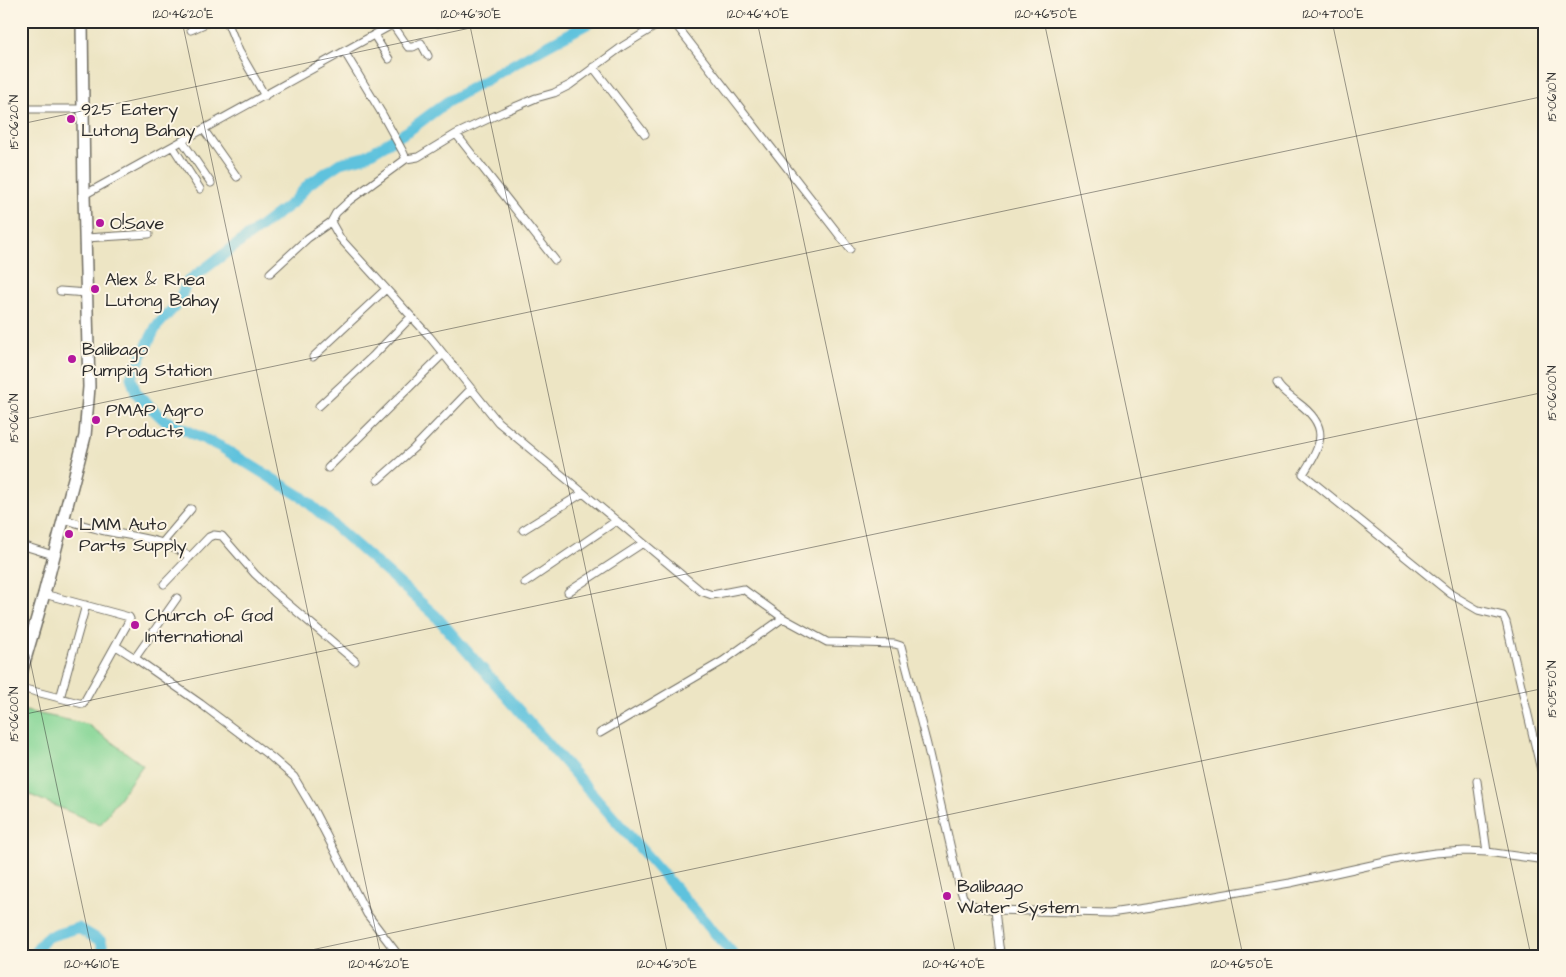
<svg xmlns="http://www.w3.org/2000/svg" width="1566" height="977" viewBox="0 0 1566 977" font-family="'Architects Daughter',sans-serif">
<style>
.green{fill:#86d696;stroke:#588060}
.lines{fill:none;stroke-linecap:round;stroke-linejoin:round}
.river{stroke:#5fc2dd;stroke-width:11}
.minor-casing{stroke:#6f6c61;stroke-width:9}
.trunk-casing{stroke:#6f6c61;stroke-width:14}
.minor{stroke:#fff;stroke-width:7}
.trunk{stroke:#fff;stroke-width:11}
.ticks{fill:none;stroke:#2b2b2b;stroke-width:1;stroke-opacity:0.45}
.poi-dot{fill:#b5179e;stroke:#fcf5e5;stroke-width:2}
.labels{text-anchor:middle;dominant-baseline:central;stroke-width:4;stroke-linejoin:round;paint-order:stroke}
.poi-label{font-size:18px;fill:#2b2b2b;stroke:#fcf5e5;text-anchor:start}
.neatline{fill:none;stroke:#2b2b2b;stroke-width:2}
.ticks-label{font-size:12px;text-anchor:middle;fill:#2b2b2b}
</style>
<rect width="100%" height="100%" fill="#fcf5e5"/>
<filter id="ink" filterUnits="userSpaceOnUse"><feTurbulence type="fractalNoise" baseFrequency=".02" numOctaves="2"/><feDisplacementMap in="SourceGraphic" scale="10" xChannelSelector="R" yChannelSelector="G"/><feConvolveMatrix kernelMatrix="1 2 1 2 8 2 1 2 1" color-interpolation-filters="sRGB"/></filter>
<filter id="wash" filterUnits="userSpaceOnUse"><feTurbulence type="fractalNoise" baseFrequency=".0096" numOctaves="4" result="noise"/><feDisplacementMap in="SourceGraphic" scale="20" xChannelSelector="R" yChannelSelector="G"/><feGaussianBlur stdDeviation="1.12" result="paint"/><feColorMatrix in="noise" values="0 0 0 0 0 0 0 0 0 0 0 0 0 0 0 0 0 1.4 0 .05"/><feComposite in="paint" operator="in"/></filter>
<g filter="url(#wash)">
<rect width="100%" height="100%" fill="#ede5c4"/>
<path class="green" d="M21,710L87,724L143,765L100,825L21,791Z"/>
<g class="lines">
<path class="river" d="M593,21L546,46L447,102L408,131L364,157L340,163L309,184L292,203L187,282L178,303L156,327L131,377L136,393L163,419L221,447L302,497L435,615L735,956
M32,956L47,937L78,928L101,941L105,956"/>
</g>
</g>
<g filter="url(#ink)">
<g class="lines">
<g class="minor-casing">
<path id="minor" d="M227,21L239,51L265,96
M437,21L438,23
M673,21L850,249
M393,25L408,47H413L421,43L428,56
M191,30L211,21
M374,35L389,59
M344,51L381,112L403,152L406,159
M21,63V134
M593,67L645,134
M22,109H84
M204,130L237,177
M456,134L555,260
M183,142L211,183
M173,147L200,189
M84,195L399,21
M331,222L340,238L429,336L498,422L701,591L712,595L743,589L783,618L827,642L895,644L901,646L927,745L960,888L963,897L968,903L975,906L995,910L1110,913L1152,907L1290,883L1408,857L1435,853L1465,851L1487,852L1545,860
M86,238L149,234
M270,273L308,238L331,222L336,213L350,200L406,159L418,157L456,134L503,112L536,98L554,93L570,85L623,46L664,21
M60,291L87,293
M313,357L386,289
M1277,383C1281,391 1290,396 1297,402C1330,426 1323,443 1303,474L1451,594L1478,610L1503,616L1506,622L1545,787
M319,406L374,355L411,317
M328,468L443,354
M378,480L414,448L471,389
M64,519C76,523 89,527 101,530C132,537 164,538 190,557
M523,530L583,493
M163,542L191,509
M21,545L53,555
M525,583L616,521
M164,584L209,537L214,535L222,536L255,574L274,592L355,661
M568,592L643,543
M116,646L135,658L201,704L271,757L294,777L313,809L367,914L399,956
M135,658L177,598
M21,688L83,704L130,619L129,617L44,594
M60,698L86,605
M600,733L723,661L783,618
M1477,781L1487,852
M995,910L999,946L1001,956"/>
</g>
<g class="trunk-casing">
<path id="trunk" d="M21,673L44,594L85,436L89,387L84,195L82,21"/>
</g>
<use href="#minor" class="minor"/>
<use href="#trunk" class="trunk"/>
</g>
</g>
<path class="ticks" d="M182,21L381,956M469,21L668,956M757,21L956,956M1044,21L1243,956M1332,21L1531,956M21,124L503,21M21,420L1545,96M21,618L93,956M21,715L1545,392M283,956L1545,688"/>
<g class="poi-dot">
<circle cx="71" cy="119" r="5"/>
<circle cx="100" cy="223" r="5"/>
<circle cx="95" cy="289" r="5"/>
<circle cx="72" cy="359" r="5"/>
<circle cx="96" cy="420" r="5"/>
<circle cx="69" cy="534" r="5"/>
<circle cx="135" cy="625" r="5"/>
<circle cx="947" cy="896" r="5"/>
</g>
<g class="labels">
<g class="poi-label">
<text x="81" y="109">925 Eatery<tspan x="81" dy="21">Lutong Bahay</tspan></text>
<text x="110" y="223">O!Save</text>
<text x="105" y="279">Alex &amp; Rhea<tspan x="105" dy="21">Lutong Bahay</tspan></text>
<text x="82" y="349">Balibago<tspan x="82" dy="21">Pumping Station</tspan></text>
<text x="106" y="410">PMAP Agro<tspan x="106" dy="21">Products</tspan></text>
<text x="79" y="524">LMM Auto<tspan x="79" dy="21">Parts Supply</tspan></text>
<text x="145" y="615">Church of God<tspan x="145" dy="21">International</tspan></text>
<text x="957" y="886">Balibago<tspan x="957" dy="21">Water System</tspan></text>
</g>
</g>
<rect width="1566" height="977" fill="none" stroke="#fcf5e5" stroke-width="55"/>
<rect x="28" y="28" width="1510" height="922" class="neatline"/>
<g class="ticks-label">
<text x="183" y="18">120°46'20"E</text>
<text x="471" y="18">120°46'30"E</text>
<text x="758" y="18">120°46'40"E</text>
<text x="1046" y="18">120°46'50"E</text>
<text x="1333" y="18">120°47'00"E</text>
<text transform="translate(1552 97) rotate(-90)" y="4">15°06'10"N</text>
<text transform="translate(14 122) rotate(-90)" y="4">15°06'20"N</text>
<text transform="translate(1552 393) rotate(-90)" y="4">15°06'00"N</text>
<text transform="translate(14 418) rotate(-90)" y="4">15°06'10"N</text>
<text transform="translate(1552 689) rotate(-90)" y="4">15°05'50"N</text>
<text transform="translate(14 714) rotate(-90)" y="4">15°06'00"N</text>
<text x="92" y="968">120°46'10"E</text>
<text x="379" y="968">120°46'20"E</text>
<text x="667" y="968">120°46'30"E</text>
<text x="954" y="968">120°46'40"E</text>
<text x="1242" y="968">120°46'50"E</text>
</g>
</svg>
